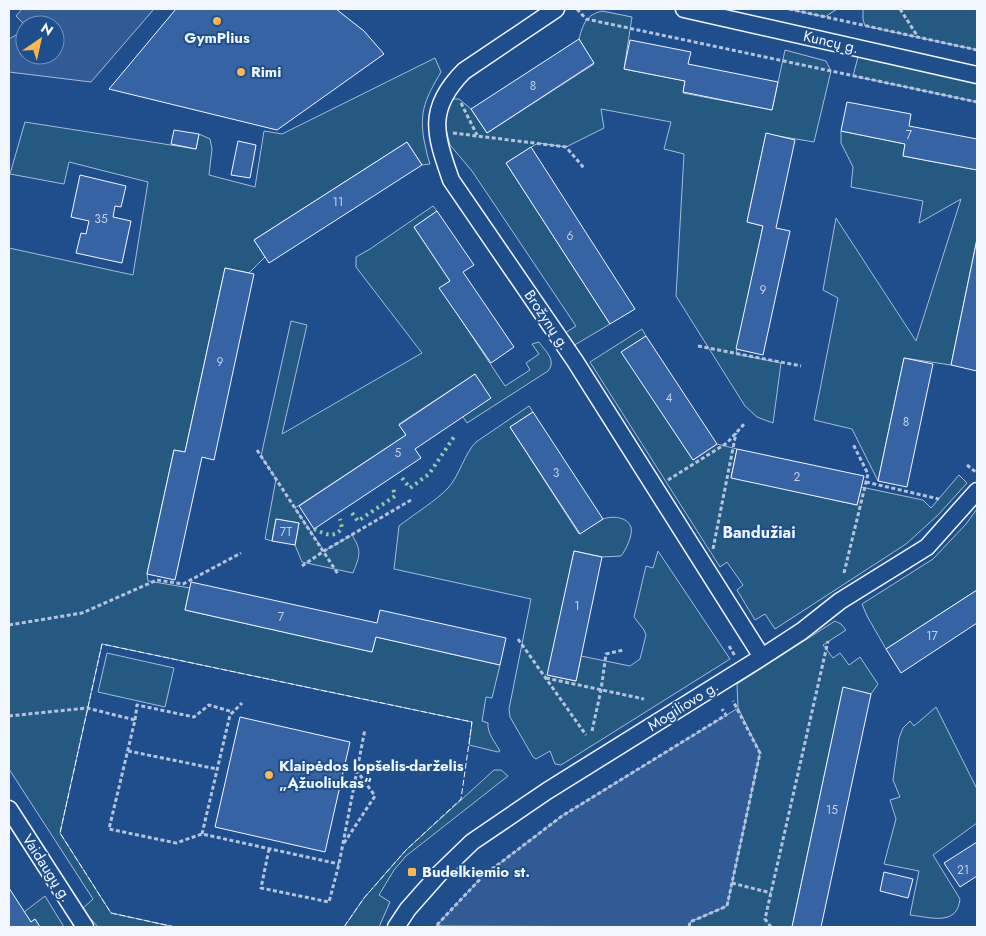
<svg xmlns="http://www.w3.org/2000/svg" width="986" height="936" viewBox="0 0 986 936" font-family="Jost,sans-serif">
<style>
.green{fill:#245a82;stroke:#a8bbd7}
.parking{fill:#305b95;stroke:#a8bbd7}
.building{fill:#3563a3;stroke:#f2f6ff}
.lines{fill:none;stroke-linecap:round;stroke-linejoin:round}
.street-casing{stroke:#f2f6ff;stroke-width:19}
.path{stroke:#b3c4dc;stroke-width:3;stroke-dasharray:4 2.5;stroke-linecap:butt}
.street{stroke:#1f4e8c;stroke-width:16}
.hedge{stroke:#97c8a6;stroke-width:4;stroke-dasharray:2.5 4;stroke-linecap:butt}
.fence{stroke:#f2f6ff;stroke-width:1;stroke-dasharray:6 2.5;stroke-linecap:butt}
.poi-dot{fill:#ffb74d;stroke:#1f4e8c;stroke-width:2}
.labels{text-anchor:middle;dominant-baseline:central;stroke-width:4;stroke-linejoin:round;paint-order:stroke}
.number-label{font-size:12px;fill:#c3d1e8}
.poi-label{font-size:15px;font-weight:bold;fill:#f2f6ff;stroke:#1f4e8c;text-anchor:start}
.street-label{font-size:15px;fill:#f2f6ff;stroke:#1f4e8c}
.neighbourhood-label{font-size:16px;font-weight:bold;fill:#f2f6ff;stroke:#1f4e8c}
</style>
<rect width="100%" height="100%" fill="#1f4e8c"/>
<path class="green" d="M788,9H837L825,17Z
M863,9H977V50L865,26L863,19Z
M602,11L632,17L624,69L685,81L683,93L772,110L785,50L826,61L831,71L814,142L766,134L747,222L763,226L736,354L781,363L773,423L757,417L745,406L676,296L684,154L664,149L671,122L601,109L604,128L566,147L538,143L506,163L610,324L573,346L565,333L576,326L472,171L450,145L445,125L448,99H459L471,109L487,133L594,64L579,39C583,24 586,15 602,11Z
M858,57L977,83V102L853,76Z
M435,58L441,72C426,98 419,110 424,140C426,148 427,156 430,164L422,165L407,142L254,240L265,257L249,273L225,268L185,452L174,450L147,574L148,581L190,588L185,610L372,652L376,637L500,665L492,698L486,697L482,721L488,723C487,733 495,742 500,751L498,752L469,745L472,722L102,644L60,833L111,913L175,927H98L82,909L93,899L9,769V248L133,275L148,182L69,162L64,184L10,174L25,122L196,149L199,134L210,139L212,149L209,175L255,187L264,131L282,134Z
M841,131L905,144L903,156L977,170V239L951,365L904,358L878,481L852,429L814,420L838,298L823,290L836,218L916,341L961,199L919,223L923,201L851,187L853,167L841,143Z
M433,206L437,211L414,227L450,281L440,288L505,386L530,370L526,363L539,354L532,344L539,342C545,351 557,360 548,371L467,423L463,417L475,374L399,424L406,435L295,508L324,551L352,535C362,551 360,555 353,573L302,562L295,545L299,523L276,519L272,541L265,539L276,479L261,456L291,321L307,325L282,434L422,353L356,267V257L370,249Z
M642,329L646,336L622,352L693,460L717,444L737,449L731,477L857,505L861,487L923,500L931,508L959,475L967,483L938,515L906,544L775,629L765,614L755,620L737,590L743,585L727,562L720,567L590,362Z
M529,406L533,412L510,427L579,534C587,530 595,522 603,519C611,516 627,516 631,527C633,535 626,550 621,556L602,557L574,551L548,675L576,681L581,656L630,666L640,659L646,635L644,630L634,617L646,566L653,568L658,551L730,659L561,765L555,764L550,751L536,759L533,757L510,717L509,709L531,599L394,569L399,526C413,515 437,500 448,488C460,475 464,454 476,442Z
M977,509V590L886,649L867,616L862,604L933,559L966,524Z
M835,621L841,624L846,630L823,645L833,658L840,653L849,665L860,657L878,684L871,694L843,688L792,927H689L690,922L727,905L760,753L738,708L737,684Z
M107,653L174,668L165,707L98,692Z
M936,707L977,789V823L933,855L960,899C957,927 930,917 910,915L919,871L884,864L896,819L890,800L900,797L893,780L899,738L903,728L910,721L914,726Z
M494,770H501L508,776L406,856L394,870L379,895L390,902L379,927H344L364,898L406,850Z
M45,896L64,927H40L35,919L31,922L24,912Z"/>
<path class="parking" d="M22,9H154L91,82L9,72V39L25,30V55H55V25H25L16,16Z
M738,708L760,753L727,906L690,922L689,927L436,926L483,876L562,816Z"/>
<path class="building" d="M176,9H336L364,31L384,54L277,130L109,89Z
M579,39L594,63L487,133L471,109Z
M630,40L691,52L688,64L778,82L772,110L683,92L685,81L624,69Z
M847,102L911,114L909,126L977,139V170L903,156L905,144L841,131Z
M174,130L199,134L196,149L171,144Z
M766,133L795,140L776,228L790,231L763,355L736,349L763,226L747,222Z
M238,141L256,145L250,178L231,175Z
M407,142L422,165L269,263L254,240Z
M531,147L635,309L610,324L506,163Z
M80,175L126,186L121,207L115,206L113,217L131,221L122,263L76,253L81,233L86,234L89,221L71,217Z
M437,211L474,265L463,272L514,347L491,363L439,288L450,281L414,227Z
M977,239V371L951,365Z
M225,268L254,274L214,460L202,457L175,580L147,574L174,450L185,452Z
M646,336L717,444L693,460L621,352Z
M904,358L933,364L907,487L878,481Z
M475,374L491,398L415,449L421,458L314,529L299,506L406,435L399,425Z
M533,412L603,519L580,534L510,427Z
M737,449L864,476L857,505L731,478Z
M276,519L299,523L295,545L272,541Z
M574,551L602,557L576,681L547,675Z
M191,582L377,623L380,610L506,638L500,665L376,637L372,652L185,610Z
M977,590V623L901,673L886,649Z
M843,687L871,694L821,927H792Z
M240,717L350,742L325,852L215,827Z
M977,842V876L960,887L944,863Z
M884,872L913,879L908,898L880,891Z
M9,888L31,922L35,919L40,927H9Z"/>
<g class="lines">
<g class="street-casing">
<path id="street" d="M556,9L464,71C426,109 435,134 451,180L575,361L762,657
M684,9L977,75
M9,809L85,927
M396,927L408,909L439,874L472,842L547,791L762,657L802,631L840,601L927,547L977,491"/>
</g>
<path class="path" d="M577,9L586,19L977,102
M789,9L977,50
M900,9L918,37
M461,103L477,135
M453,133L566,147L584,168
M698,346L801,366
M257,450L338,574
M967,465L977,473
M668,480L727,443L745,423
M866,482L939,499
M713,549L736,433
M302,566L324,551L411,500
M844,573L868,474L853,444
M9,625L82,613L157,580L183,584L241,553
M518,639L586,735
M729,646L735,656
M546,678L644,699
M9,716L87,708L135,720L109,829L176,843L202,834L339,864
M135,720L137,705L194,717L209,705L233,712
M592,731L601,690L606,654L623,650
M128,751L217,769
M202,834L230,715L242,703
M344,843L375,796L357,771
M269,849L261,888L329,902L339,864L365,729
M478,871L483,876
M732,883L771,893
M441,927L436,926L483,876L562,816L726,715L722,709
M689,927L690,922L727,906L760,753L733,701
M771,927L765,919L828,641"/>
<use href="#street" class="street"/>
<path class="hedge" d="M402,478L410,488L429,474L454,437
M352,513L358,521L395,496L393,488
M314,529C325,534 334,539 342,528L340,519"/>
<path class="fence" d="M175,927L111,913L60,833L102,644L472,722L461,799L406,850L364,898L344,927"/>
</g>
<g class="poi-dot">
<circle cx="217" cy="21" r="5"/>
<circle cx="241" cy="72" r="5"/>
<circle cx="269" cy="775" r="5"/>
<rect x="407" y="867" width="10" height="10" rx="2.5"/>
</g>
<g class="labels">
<g class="number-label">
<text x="533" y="86">8</text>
<text x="909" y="135">7</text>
<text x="338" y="202">11</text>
<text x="101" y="219">35</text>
<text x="570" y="236">6</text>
<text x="763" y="290">9</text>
<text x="220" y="362">9</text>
<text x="669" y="398">4</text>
<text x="906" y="422">8</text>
<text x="398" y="453">5</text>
<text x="556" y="473">3</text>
<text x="797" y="477">2</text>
<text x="286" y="532">7T</text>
<text x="577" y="606">1</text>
<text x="281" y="617">7</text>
<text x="932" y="636">17</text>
<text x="832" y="810">15</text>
<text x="963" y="870">21</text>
</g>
<g class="poi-label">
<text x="217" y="38" text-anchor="middle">GymPlius</text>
<text x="251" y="72">Rimi</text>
<text x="279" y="766">Klaipėdos lopšelis-darželis<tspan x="279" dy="17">„Ąžuoliukas“</tspan></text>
<text x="422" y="872">Budelkiemio st.</text>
</g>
<g class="street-label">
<text transform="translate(831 42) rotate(13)">Kuncų g.</text>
<text transform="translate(547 320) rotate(56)">Brožynų g.</text>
<text transform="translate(683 706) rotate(-32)">Mogiliovo g.</text>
<text transform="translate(47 868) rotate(57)">Vaidaugų g.</text>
</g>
<g class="neighbourhood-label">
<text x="759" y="532">Bandužiai</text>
</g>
</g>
<rect width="986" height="936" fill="none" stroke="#f2f6ff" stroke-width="20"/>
<g transform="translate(40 40) rotate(34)"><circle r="24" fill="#1f4e8c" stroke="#7391ba"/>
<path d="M0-4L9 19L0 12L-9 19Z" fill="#ffb74d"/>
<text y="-8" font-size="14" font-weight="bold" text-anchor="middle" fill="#f2f6ff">N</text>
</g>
</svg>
